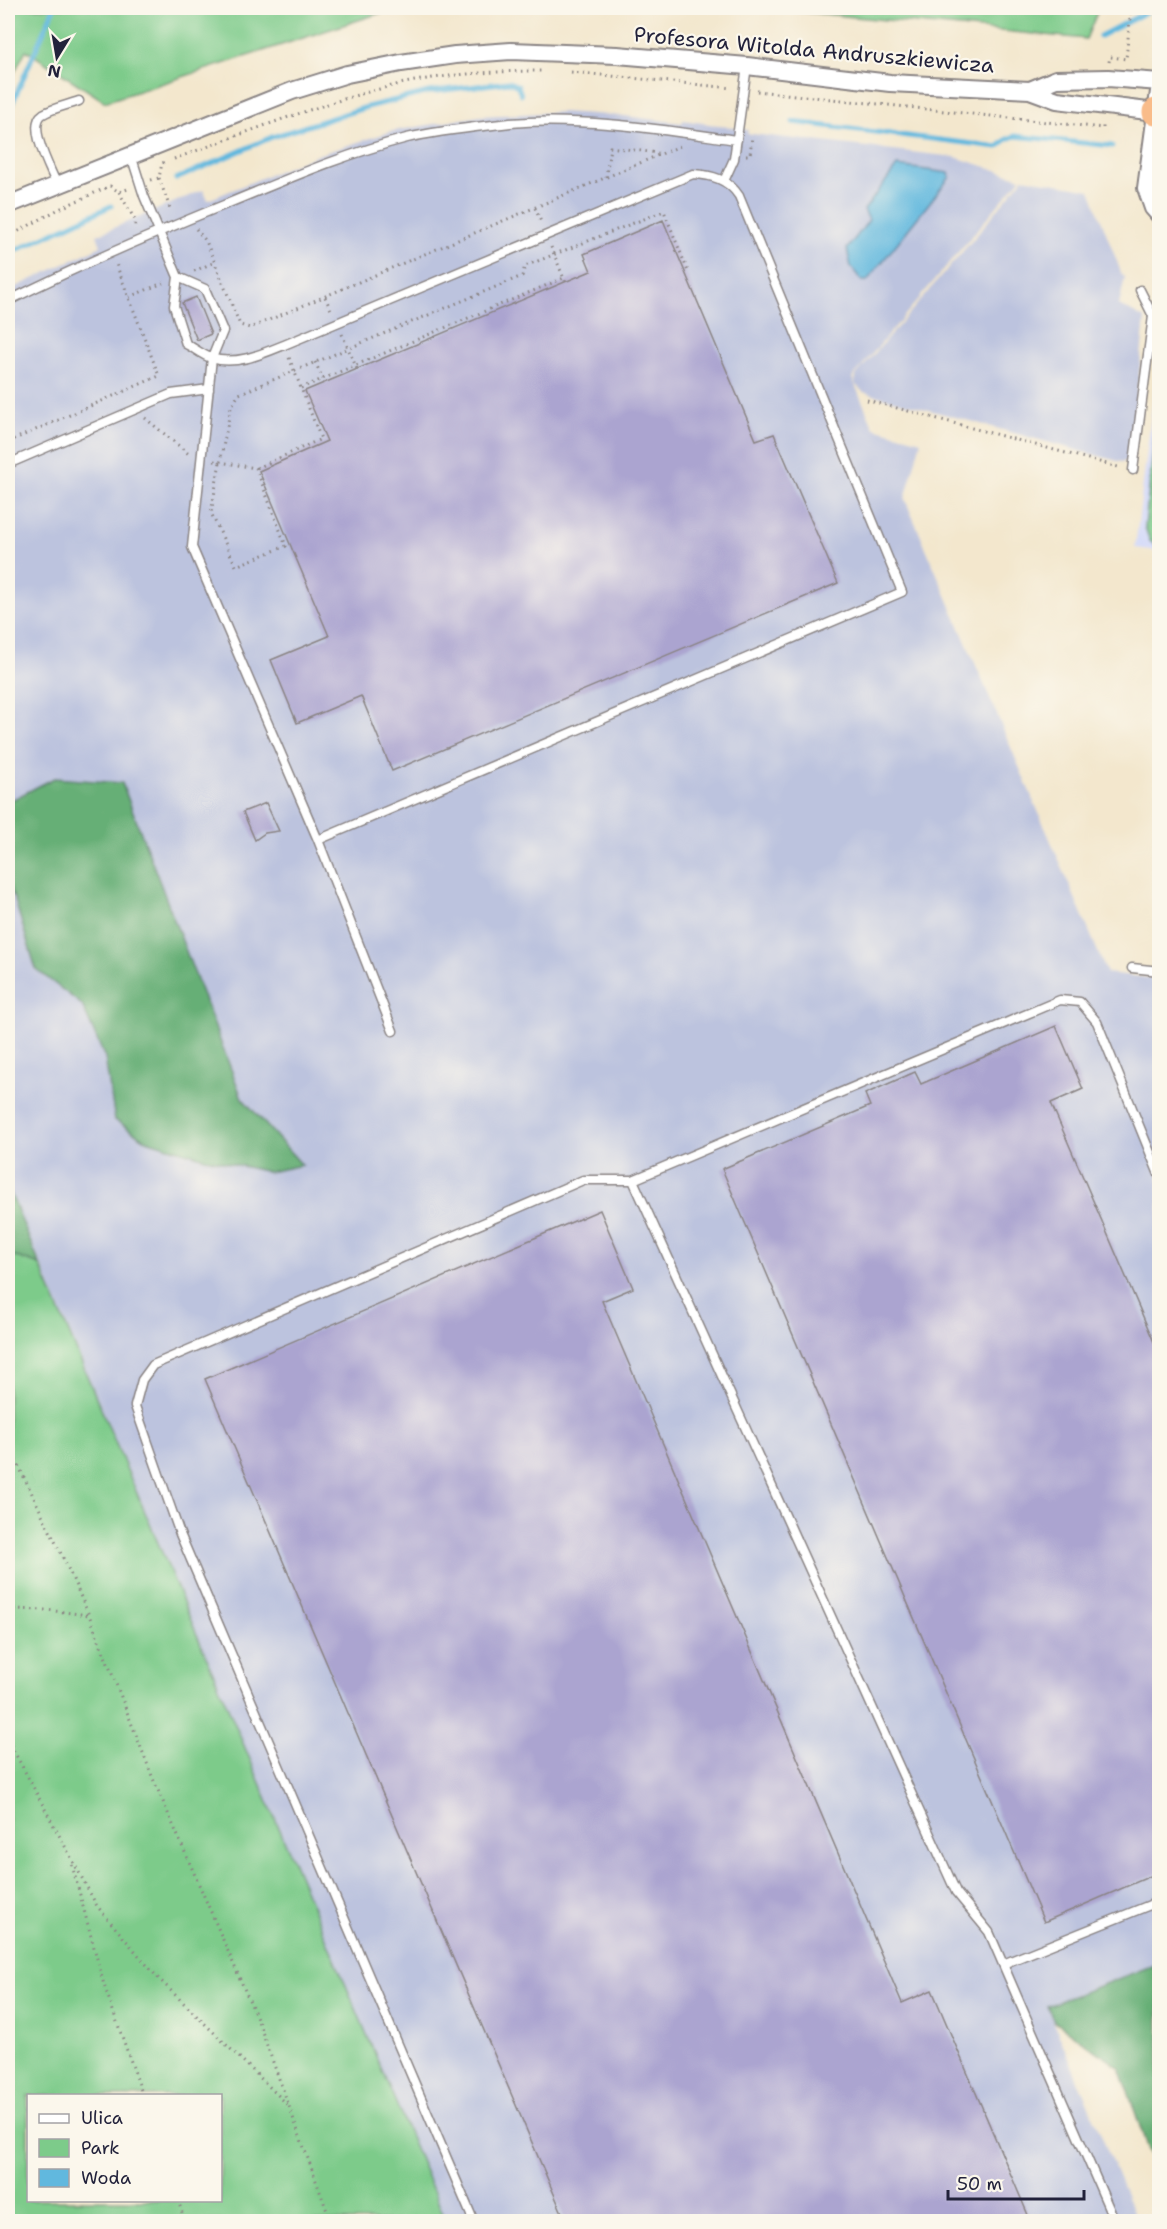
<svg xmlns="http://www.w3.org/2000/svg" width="1167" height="2229" viewBox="0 0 1167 2229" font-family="'Shantell Sans',sans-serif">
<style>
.built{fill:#d3d9f9}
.industrial{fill:#bcc3de}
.green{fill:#7dcb8a;stroke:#507662;stroke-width:1.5;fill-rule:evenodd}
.forest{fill:#66af76;stroke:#446858;stroke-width:1.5}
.water{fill:#61b8de;stroke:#426d8c;stroke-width:1.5}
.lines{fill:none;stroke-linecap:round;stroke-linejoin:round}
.stream{stroke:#61b8de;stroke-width:5}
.building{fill:#aba4d0}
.service-casing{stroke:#8a8484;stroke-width:11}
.minor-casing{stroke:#8a8484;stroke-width:20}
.trunk-casing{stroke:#8a8484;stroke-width:30}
.path{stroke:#8a8484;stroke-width:3;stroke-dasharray:1.5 4.5;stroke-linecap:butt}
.service{stroke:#fff;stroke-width:8}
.minor{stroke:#fff;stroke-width:16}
.trunk{stroke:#f9bc8a;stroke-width:27}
.labels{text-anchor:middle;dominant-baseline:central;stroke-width:4.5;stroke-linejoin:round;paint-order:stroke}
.street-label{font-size:21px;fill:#22223b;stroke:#fbf7ec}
</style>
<rect width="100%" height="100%" fill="#fbf7ec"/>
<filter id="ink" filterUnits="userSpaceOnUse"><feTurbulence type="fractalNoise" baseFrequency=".0167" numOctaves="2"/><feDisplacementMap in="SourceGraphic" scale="12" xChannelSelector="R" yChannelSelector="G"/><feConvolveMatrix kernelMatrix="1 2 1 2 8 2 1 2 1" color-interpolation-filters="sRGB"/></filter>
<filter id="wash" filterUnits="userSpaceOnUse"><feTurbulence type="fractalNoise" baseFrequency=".008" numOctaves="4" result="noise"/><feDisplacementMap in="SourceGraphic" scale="24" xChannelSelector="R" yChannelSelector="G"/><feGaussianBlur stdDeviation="1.35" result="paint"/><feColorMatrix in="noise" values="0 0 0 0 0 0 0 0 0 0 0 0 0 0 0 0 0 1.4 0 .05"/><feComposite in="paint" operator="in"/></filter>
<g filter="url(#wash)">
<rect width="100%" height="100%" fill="#f3e7cd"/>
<path class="built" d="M1159,355V551L1135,548Z"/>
<path class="industrial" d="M563,112L624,116L682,123L683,120L748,130L747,134H752L955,157L1021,178L852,378L874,428L921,441L905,499L1107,973L1159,979V1963L1047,2006L1137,2221H446L8,1187V291L101,246L97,235L203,190L208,200L320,154L393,131L480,116Z
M1023,178L1090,190L1122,275L1125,277L1119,305L1145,319L1130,460L1121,462L863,392L855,384L856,375L976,236Z"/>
<path class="green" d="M8,8H396L105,102L26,50L8,85Z
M761,8H1099L1086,39Z
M1156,423H1160L1159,548L1150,541L1145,527Z
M8,1254L40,1265L446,2221H8ZM28,2096H220V2200H28Z"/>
<path class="forest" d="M54,778L122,783L242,1098L302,1165L269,1172L205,1158L146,1140L115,1120L105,1058L82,1005L36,969L15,901L8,883V802Z
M8,1187L40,1265L8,1254Z
M1159,1963V2158L1149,2153L1120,2068L1054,2021L1047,2006Z"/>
<path class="water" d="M897,166L949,173L950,177L867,281H862L851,267L847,249L869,220L864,210Z"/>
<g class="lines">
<path class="stream" d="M1100,36L1154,8
M8,113L54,8
M793,122L998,147L1007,139L1015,136L1112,146
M176,179L272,137L367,107L429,92L509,82L518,86L521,95
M8,254L111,206"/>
</g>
<g id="blocks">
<path class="building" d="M663,220L756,440L774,434L838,583L392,771L361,696L297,723L271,660L329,636L259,471L327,441L305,391L591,271L584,254Z
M196,297L211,334L197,340L182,303Z
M266,803L279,831L265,833L255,840L243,812Z
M1056,1026L1083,1089L1051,1103L1160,1356V1872L1044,1922L722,1169L870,1106L865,1094L915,1072L921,1084Z
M600,1210L633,1288L602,1301L902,2003L932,1990L1031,2222H566L205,1379Z"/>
</g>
</g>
<g filter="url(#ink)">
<use href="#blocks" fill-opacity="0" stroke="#8a8484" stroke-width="1.5"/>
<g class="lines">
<g class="service-casing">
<path id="service" d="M131,155L144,196L178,277L174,306L186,344C194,348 202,355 211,358C235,366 262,354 284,345L693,174C712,175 728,179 739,196L902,592L318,840
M724,181L734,159L747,66
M57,185C51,170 26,125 43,114C53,108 68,105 79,101
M178,277L205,289L223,331L212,358L192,547L318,840L393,1031
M8,301C78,266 150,235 224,205C283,181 344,154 407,138C440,130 476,127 510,123C585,117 663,130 737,140
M8,464L171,394L209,389
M1133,470L1153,316L1140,290
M1132,968L1160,971
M633,1180L956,1892L989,1932L1115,2222
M1003,1964L1160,1901
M474,2222L180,1534L135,1406L142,1380L153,1365L583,1180H633L1060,1000L1080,1002L1097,1022L1160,1177"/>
</g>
<g class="minor-casing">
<path id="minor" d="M1160,84L1146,188L1153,208L1160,216
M1030,90L1056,79L1108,78L1160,82
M8,205L292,91L347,74L401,63L455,55L511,51L617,55L747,66L890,83L1030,90L1057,100L1156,112"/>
</g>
<g class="trunk-casing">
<path id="trunk" d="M1156,112H1160"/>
</g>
<path class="path" d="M1109,62L1110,57L1126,59L1131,8
M571,72L732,88
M757,91L1103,128V123
M746,155H750L752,136
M174,159C248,132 322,102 400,84C446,74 494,71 541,71
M606,177L610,147L658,153
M159,178L171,211
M151,180L159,178L162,163L165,162
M119,192L135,220V228
M535,208L542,224
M196,229L206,241L240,325L250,328L680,146
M8,237L59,209L110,186L119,192L128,189
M551,247L565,281
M194,271L215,262
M129,297L163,283
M325,297L332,312
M342,334L357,369
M315,362L323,379
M301,388L564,278
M867,400L1122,468
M145,418L190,455
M8,442L159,376L116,264
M214,461L220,462L231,407L239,394L522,276L525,266L664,211L689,274
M220,462L256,468L286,546L236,566L211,513Z
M257,468L321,439L288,355
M8,1444L66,1564L89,1615L154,1781L257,2018L331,2222
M8,1609L46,1610L89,1615
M8,1740L97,1906L157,1977L289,2106
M72,1865L104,1985L143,2096
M178,2200L185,2222"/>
<use href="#service" class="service"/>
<use href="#minor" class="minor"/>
<use href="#trunk" class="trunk"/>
</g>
</g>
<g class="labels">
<g class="street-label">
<text transform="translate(814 50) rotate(5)">Profesora Witolda Andruszkiewicza</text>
</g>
</g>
<rect width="1167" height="2229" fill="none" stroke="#fbf7ec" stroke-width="30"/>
<rect x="27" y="2094" width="195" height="108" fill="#fbf7ec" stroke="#a4a2a5" stroke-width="1.5"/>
<rect x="39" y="2114" width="30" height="9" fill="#ffffff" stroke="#a4a2a5" stroke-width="1.5"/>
<text x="81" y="2124" font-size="18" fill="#22223b">Ulica</text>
<rect x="39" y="2139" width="30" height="18" fill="#7dcb8a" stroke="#a4a2a5" stroke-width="1.5"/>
<text x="81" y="2154" font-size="18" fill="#22223b">Park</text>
<rect x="39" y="2169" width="30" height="18" fill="#61b8de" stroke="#a4a2a5" stroke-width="1.5"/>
<text x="81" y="2184" font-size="18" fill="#22223b">Woda</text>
<g transform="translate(57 57) rotate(191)" stroke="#fbf7ec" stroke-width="4.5" paint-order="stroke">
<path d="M0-4.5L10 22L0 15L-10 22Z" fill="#22223b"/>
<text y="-9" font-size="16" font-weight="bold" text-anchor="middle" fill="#22223b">N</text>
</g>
<path d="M948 2190v9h136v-9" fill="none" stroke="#22223b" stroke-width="3"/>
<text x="957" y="2190" font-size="18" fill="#22223b" stroke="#fbf7ec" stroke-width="4.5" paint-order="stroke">50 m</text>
</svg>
